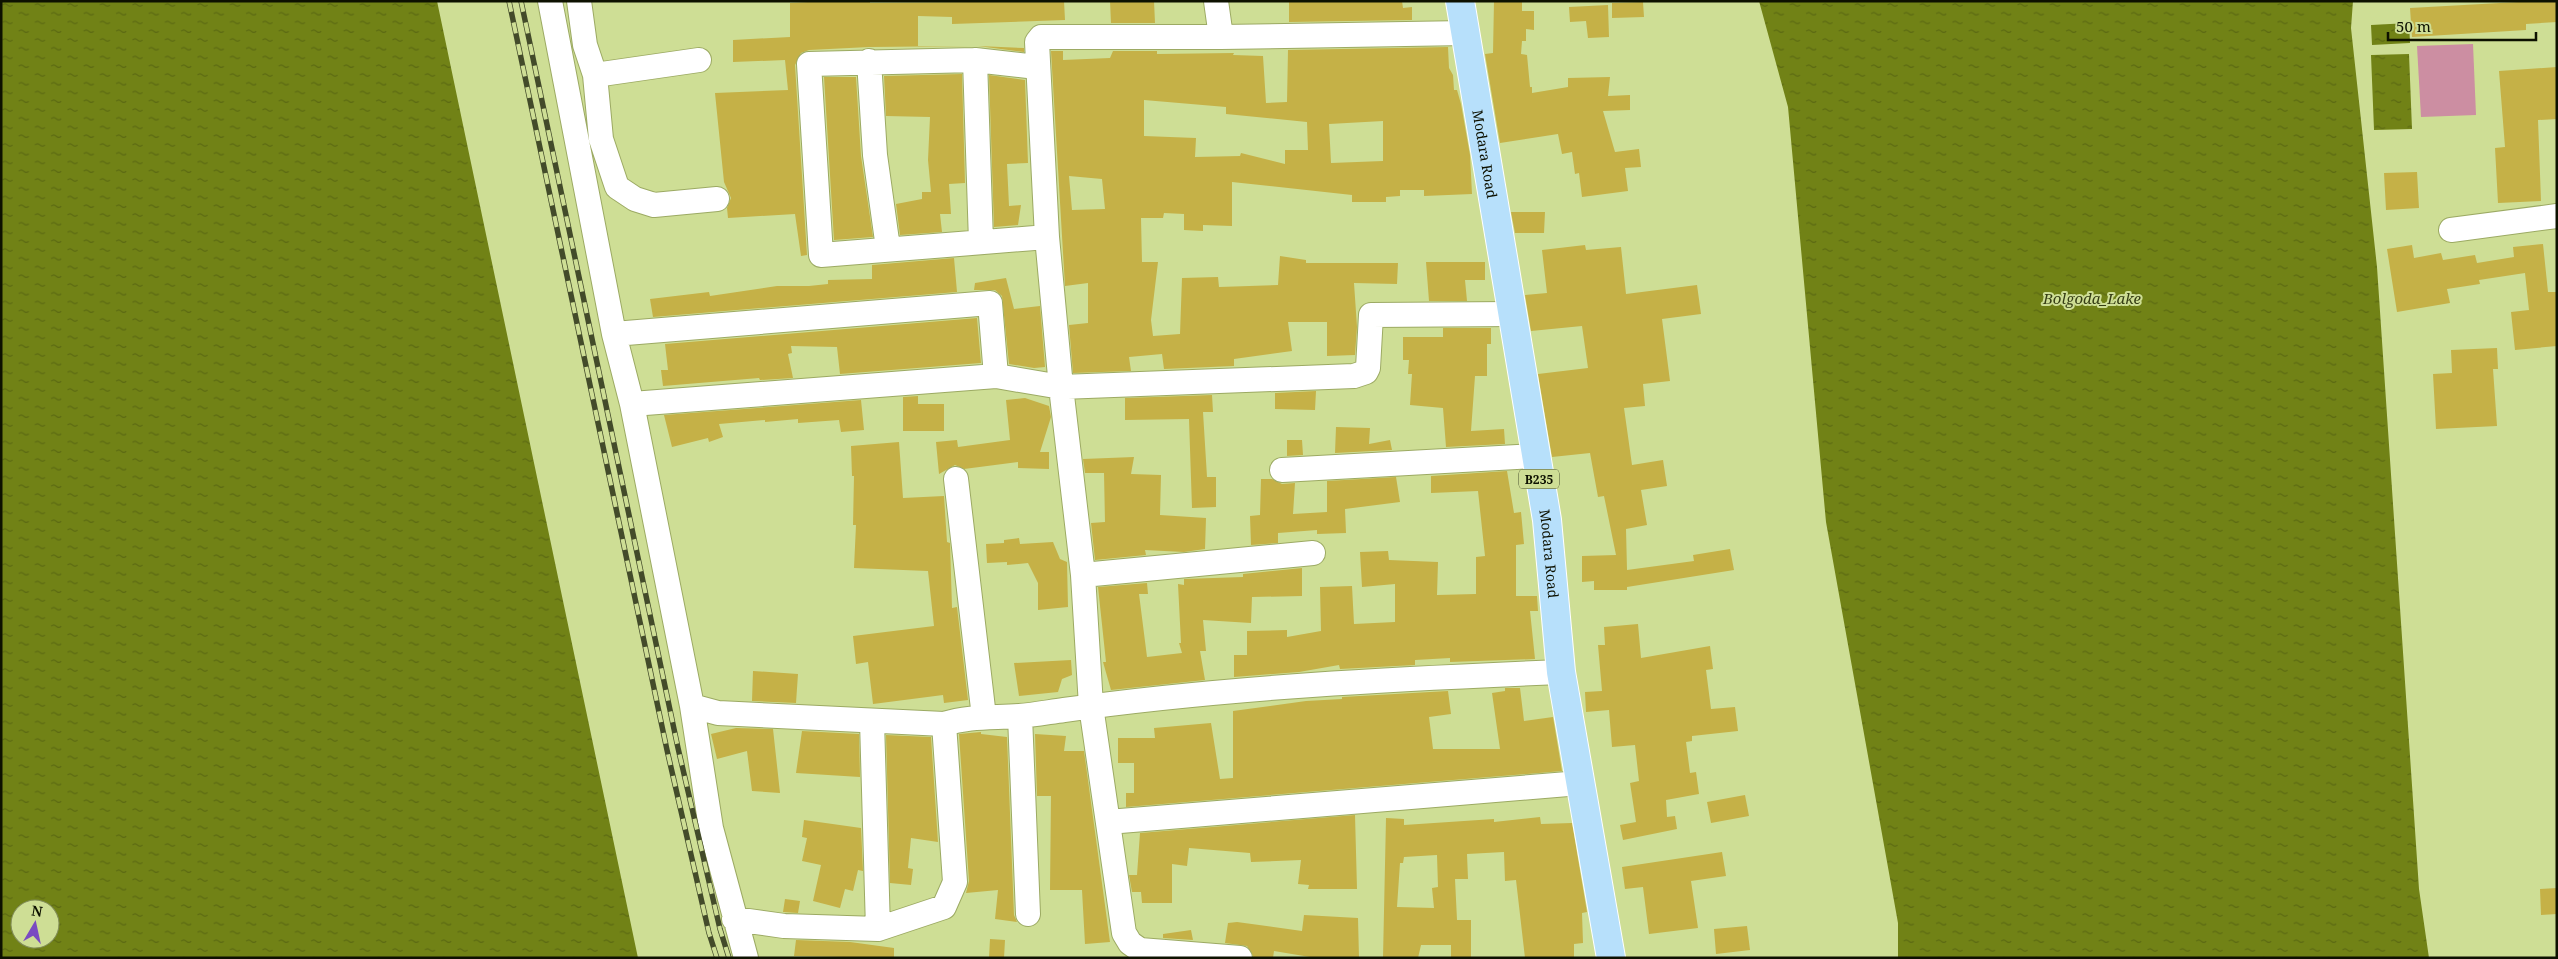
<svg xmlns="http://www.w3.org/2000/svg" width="2558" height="959" viewBox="0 0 2558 959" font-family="'Noto Serif',serif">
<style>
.park{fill:#cc8ea2}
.water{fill:url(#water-ripples);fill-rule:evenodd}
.building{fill:#c5b147;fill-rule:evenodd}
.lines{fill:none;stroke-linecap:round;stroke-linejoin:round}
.minor-casing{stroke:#9caa63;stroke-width:26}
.primary-casing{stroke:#fff;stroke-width:30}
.minor{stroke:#fff;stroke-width:24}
.primary{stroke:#b7e0fb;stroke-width:28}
.rail-casing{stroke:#434b2a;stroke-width:5.5}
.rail{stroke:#cede95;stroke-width:4;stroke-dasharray:11;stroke-linecap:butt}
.labels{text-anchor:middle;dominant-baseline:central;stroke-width:4;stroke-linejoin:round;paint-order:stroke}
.shield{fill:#cede95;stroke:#474e2d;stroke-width:1}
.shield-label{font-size:12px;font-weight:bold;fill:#0d1100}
.street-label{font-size:14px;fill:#0d1100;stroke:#cede95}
.water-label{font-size:15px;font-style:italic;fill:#353d14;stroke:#cede95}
</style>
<defs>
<pattern id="water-ripples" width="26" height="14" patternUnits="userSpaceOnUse" patternTransform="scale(1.25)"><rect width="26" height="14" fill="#718216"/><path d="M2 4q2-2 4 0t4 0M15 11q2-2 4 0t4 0" fill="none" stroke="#5b6912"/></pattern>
</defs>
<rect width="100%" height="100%" fill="#cede95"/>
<path class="park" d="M2473,44L2476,115L2421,117L2417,46Z"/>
<path class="water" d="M1,1H437L638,958H1ZM20,909H50V939H20Z
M1759,1H2353L2351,28L2377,267L2419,889L2429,958H1898V923L1826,522L1788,107Z
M2409,23L2410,43L2372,45L2371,25Z
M2409,54L2412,129L2374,130L2371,55Z"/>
<path class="building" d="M826,1H870V3L1064,1L1065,20L952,24V17L918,16V46H972L869,47L809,50L801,53L795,65L807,255L801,256L795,214L728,218L727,208L731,198L724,182L715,93L788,90L785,60L733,62V40L790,37V3Z
M1110,1H1154L1155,23H1111Z
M1289,1H1402L1403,8L1412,7V20L1289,22Z
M1494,1H1522V11H1534V30L1526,29V41H1522L1521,54L1527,55L1530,87H1532V93L1568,87V78L1610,77L1608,96L1630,95V110L1603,111L1615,152L1639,149L1641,167L1625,168L1628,191L1582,197L1579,173L1575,174L1572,152L1562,154L1558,134L1500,143L1485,54L1493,53Z
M2536,1H2557V22L2526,24V30L2412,37L2410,8Z
M1643,2L1644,17L1612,18V3Z
M1608,5L1609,37L1588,38L1586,21L1570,22L1569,7Z
M978,46L1024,48V52Z
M1448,47L1449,68L1453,75L1454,90H1457L1461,104L1470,155L1472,194L1424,196V190H1400V196L1386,197V202H1352V195L1232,182V226L1203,225V231L1184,230V214L1164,213L1163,218H1141L1142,262H1158L1151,320L1153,336L1180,334L1182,278L1218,277L1219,287L1278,285L1280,256L1306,260V263H1398L1397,284L1354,283L1357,327L1355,355L1327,356V322H1288L1292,351L1234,359V366L1164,369L1162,354L1129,357L1131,371L1073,373L1069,325L1088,323V283L1065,286L1051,51H1063V60L1110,58L1113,51H1157V54L1234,53L1233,55L1263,56L1266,103L1287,102L1288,50ZM1144,100L1226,107V114L1307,122L1308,150H1285V164L1241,153L1240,156L1195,157L1196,138L1144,136ZM1383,121V161L1331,163L1329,124ZM1069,176L1102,179L1105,209L1072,210Z
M2557,67V119L2538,120L2541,201L2498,203L2495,148L2505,147L2499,71Z
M962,74L965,183L949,184L951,214H940L942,232L900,235L896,204L922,199V192H931L928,160L930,117L886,116L884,76Z
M989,75L1025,80L1028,163L1007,164L1009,206L1021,205L1018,225L994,227Z
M824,77H856L861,156L873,237L834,240Z
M2417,172L2419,208L2386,210L2384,173Z
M1511,212H1545L1544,233H1515Z
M2543,244L2548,292H2557V346L2515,350L2511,312L2529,310L2525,273L2479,280L2480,284L2447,289L2450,303L2397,312L2387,249L2412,245L2414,258L2441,253L2443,260L2475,255L2477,263L2514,257L2513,247Z
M1585,245L1586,250L1621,247L1626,294L1697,285L1701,314L1662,319L1670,381L1643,384L1645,406L1624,408L1632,465L1663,460L1667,486L1641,490L1647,525L1626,529L1627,570L1694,561L1693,555L1730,549L1734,570L1627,587V590H1594V581L1582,582V556L1616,555L1604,496L1598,497L1590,453L1552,457L1538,374L1588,368L1582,326L1531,331L1525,295L1547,293L1542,250Z
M954,258L957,292L653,317L650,299L709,292L710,296L777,286H809L828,284V280L872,279V265Z
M1426,262H1485V280H1465L1467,301H1429Z
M1006,278L1014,309L1040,306L1045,367L1034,368L1009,364L1002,296L995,290H974L975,283Z
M977,318L981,363L840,374L837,347L791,346L792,353L788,354L793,378L760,380L759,378L663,386L661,370H668L665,344Z
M1443,328H1491V344H1487V376H1475L1471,431L1504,429L1505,444L1446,447L1443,408L1410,405L1412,374H1408L1409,360H1403V337H1443Z
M2497,348L2498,369H2493L2497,426L2436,429L2433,374L2452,373L2451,350Z
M1316,391L1315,410L1275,409V393Z
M1212,395L1213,412H1203L1207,477H1216V507L1192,508L1189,419L1125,420V398Z
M918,396V404H944V431H903V397Z
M1025,398L1049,406L1051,417L1040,452H1049V469L1018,468V462L964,469L955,465L939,474L936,442L957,440L958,447L1010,440L1006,400Z
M861,400L864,430L841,432L839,420L798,423V419L765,422V420L719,424L723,437L709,442L708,438L672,447L664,415Z
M1336,427L1370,428L1369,444L1390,440L1392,450L1335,453Z
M1287,440H1302L1303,455L1287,456Z
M899,442L903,498L944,496L947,542L950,543L952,608L957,607L968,700L944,703L943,695L873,704L868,662L856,664L853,636L934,626L928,571L854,568L856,525H853L854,476H852L851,446Z
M1134,457L1131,474L1161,475L1160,515L1206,518L1205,549L1184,552L1145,550L1146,555L1095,560L1091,523L1105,522L1104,473H1085L1083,459Z
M1507,471L1514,513L1521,512L1524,544L1516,545V596H1537L1538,611H1530L1535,659L1450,662V658L1415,660V665L1340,669L1339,665L1299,672L1234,677V655H1247V631L1287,630V637L1321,631L1320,587L1352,586L1354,624L1395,622V584L1362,587L1360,552L1388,551L1389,560L1438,562L1437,595L1476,594V557L1485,556L1478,491L1431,493V476Z
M1396,477L1400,502L1345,509L1346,533L1317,534V530L1278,533V543L1251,545L1250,516L1260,515L1261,479H1272L1282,484L1295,483L1293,514L1327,512V481Z
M1019,538L1020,544L1053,542L1060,559L1067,562L1068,607L1038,610V583L1028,563L1007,565V562L987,563L986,544L1004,543V540Z
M1302,568V596L1252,597L1251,623L1203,620L1206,651H1200L1205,680L1111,690L1103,662H1106L1098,587L1147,583L1148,594H1139L1147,657L1182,653L1179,643H1181L1178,584L1184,585V579L1243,577V574Z
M1638,624L1641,658L1710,646L1713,669L1706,670L1711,709L1735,707L1738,731L1692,736V741L1686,742L1690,773L1696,772L1699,794L1666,800L1667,817L1675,816L1677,829L1623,840L1620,825L1636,822L1630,783L1639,781L1635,745L1612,747L1609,710L1586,712L1585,692L1602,691L1598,645H1605L1604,627Z
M1071,660L1072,675L1062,679L1058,692L1019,696L1014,663Z
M753,671L798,674L796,703L752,701Z
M1505,688H1520L1524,721L1553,717L1562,771L1126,807V793H1134V763H1118V738H1155L1154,728L1211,723L1220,779L1233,778V711L1306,701L1342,699V697L1448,691L1451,714L1429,717L1433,749H1500L1492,693L1505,691Z
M736,728L773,729L780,793L752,791L747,751L717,759L711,734Z
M802,731L859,734L860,777L796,773Z
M981,732V734L1007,737L1014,915L1017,922L995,919L998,890L966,893L969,881L959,734Z
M1035,734L1066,736L1064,751H1084L1110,942L1085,944L1082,890H1050L1051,796H1037Z
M886,735L931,737L938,842L911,838L908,868L913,869L911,885L890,883Z
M1745,795L1749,816L1711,823L1707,802Z
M1355,815L1357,889H1308L1309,885L1298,884L1301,860L1251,862L1250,853L1189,848L1187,866L1172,864V903H1142L1141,892H1132L1129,875H1137L1140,833Z
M1540,817L1541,824L1572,823L1587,912L1582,913L1583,943L1574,944V958H1525L1516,880L1505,881L1504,852L1467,854L1468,879H1455L1457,920H1471V957H1451V945H1421L1418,958H1383L1386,818L1404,819V825L1494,819V822ZM1437,855L1438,887L1432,888L1434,908L1397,907L1400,863H1403L1404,857Z
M804,820L861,828L863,871L858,870L853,891L845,889L840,908L813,901L821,865L802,861L807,838L802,837Z
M1722,852L1726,876L1691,881L1698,928L1649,934L1643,887L1625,889L1622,867Z
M2557,888V914L2541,915L2540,889Z
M785,899L800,901L798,913L783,912Z
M1304,915L1358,918L1359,958H1316L1274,951L1273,958H1254L1247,946L1225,943L1228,923L1237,922L1302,931Z
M1747,926L1750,950L1716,954L1714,929Z
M1191,930L1193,940L1163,938V934Z
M990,939L1005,940L1004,958H989Z
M796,940L850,942L894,948V958L794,956Z"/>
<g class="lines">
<g class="minor-casing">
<path id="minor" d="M550,1L614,334L632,404L692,706
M579,1L585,45L595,75L699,60
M1216,1L1221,37
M975,60L981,242
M869,61L875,155L888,248
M1037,67L975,60L809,64L821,255L1047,237
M595,75L601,139L617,187L635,199L654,205L717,199
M2451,230L2557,216
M614,334L990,303L996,376
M632,404L996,376L1061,387L1354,376L1366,372L1368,368L1371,315L1512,314
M1282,470L1535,456
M956,479L984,717
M1083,575L1313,553
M1020,716L1028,914
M872,721L878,929
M1108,822L1580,783
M734,919L784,926L878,929L944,907L955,882L944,724
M746,958L711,828L692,706L718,713L944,724C969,716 993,718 1019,716C1034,715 1049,712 1064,710C1228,687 1395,679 1561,672
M1240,958L1140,950L1130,943L1124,933L1091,706L1083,575L1061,387L1047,237L1037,42L1041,37H1221L1466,33"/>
</g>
<g class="primary-casing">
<g id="primary">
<path id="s1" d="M1460,1L1547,520L1561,672L1611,958"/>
</g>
</g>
<use href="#minor" class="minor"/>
<use href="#primary" class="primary"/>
<g class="rail-casing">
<path id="rail" d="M509,1L667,750L709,933L717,958
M521,1L678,748L720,929L729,958"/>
</g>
<use href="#rail" class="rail"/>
</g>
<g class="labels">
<rect class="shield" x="1519" y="469.5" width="40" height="19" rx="4"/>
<g class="shield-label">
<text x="1539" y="479">B235</text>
</g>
<g class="street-label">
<text stroke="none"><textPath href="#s1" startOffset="155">Modara Road</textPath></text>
<text stroke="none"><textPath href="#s1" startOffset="560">Modara Road</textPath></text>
</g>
<g class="water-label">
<text x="2092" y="298">Bolgoda_Lake</text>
</g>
</g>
<rect width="2558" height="959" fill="none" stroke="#0d1100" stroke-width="5"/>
<g transform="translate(35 924) rotate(9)"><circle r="24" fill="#cede95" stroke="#818c59"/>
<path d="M0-4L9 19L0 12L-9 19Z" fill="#7a4ac2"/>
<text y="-8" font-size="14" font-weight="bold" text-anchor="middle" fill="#0d1100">N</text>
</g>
<path d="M2388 32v8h148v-8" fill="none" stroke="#0d1100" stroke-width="2.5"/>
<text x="2396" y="32" font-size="15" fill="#0d1100" stroke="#cede95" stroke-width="4" paint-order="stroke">50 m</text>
</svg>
